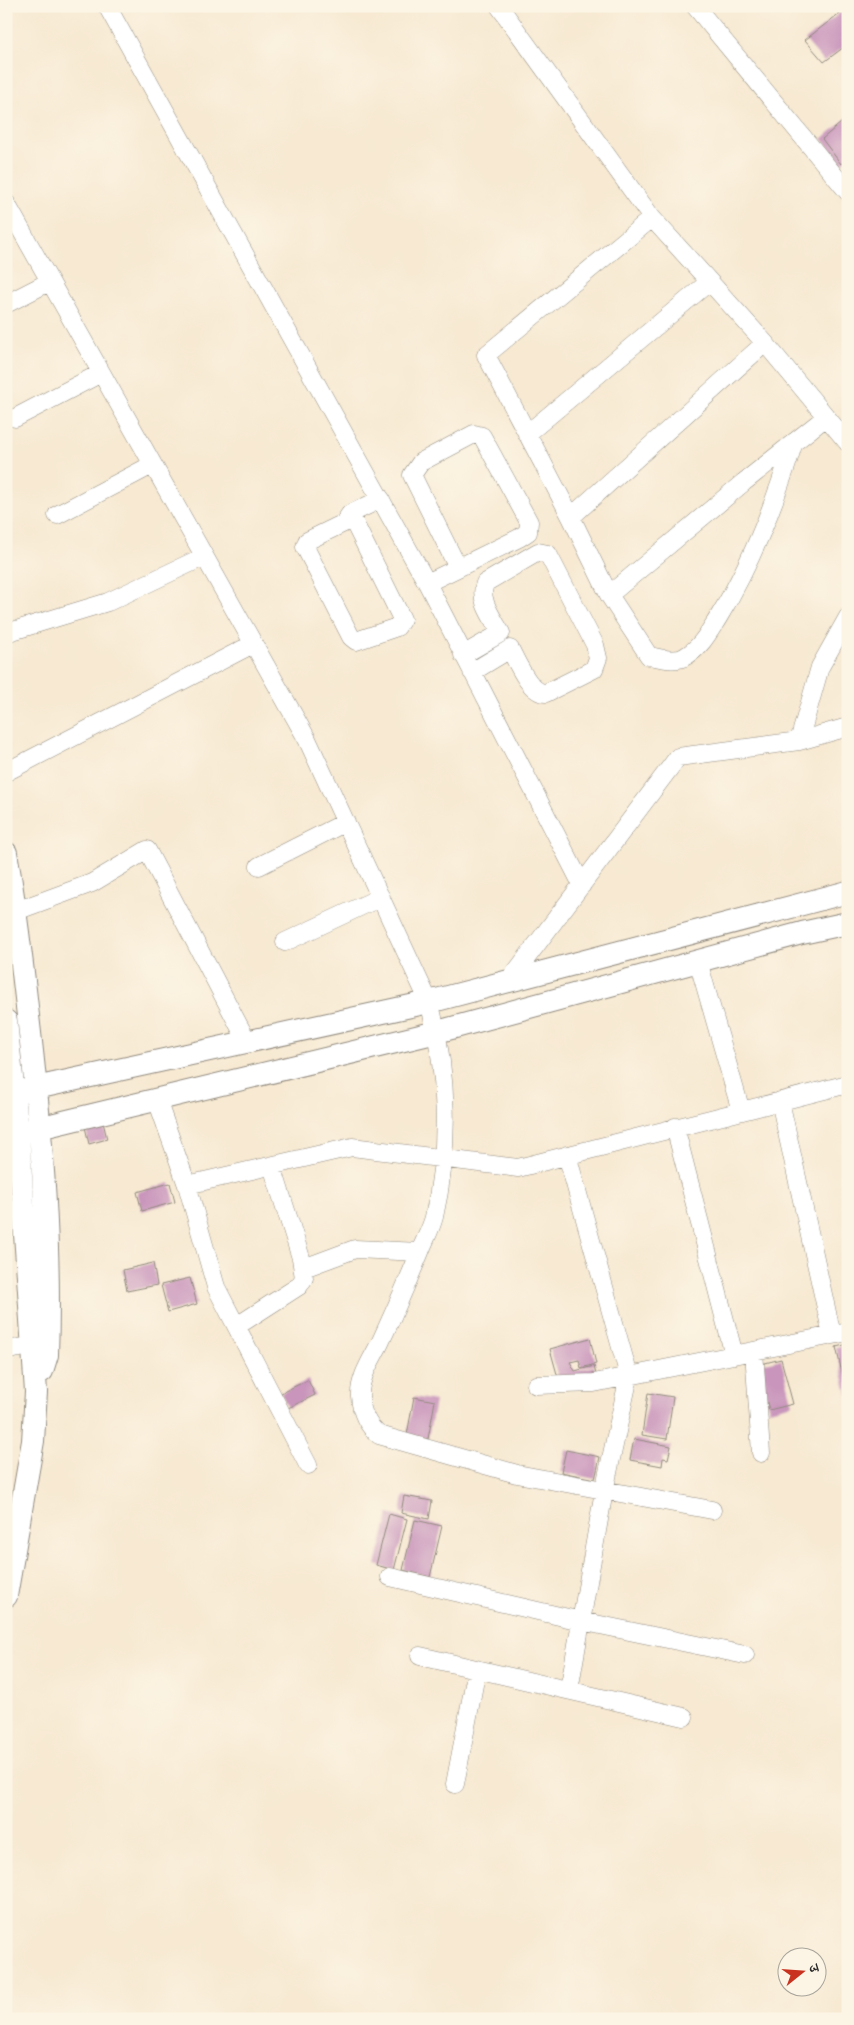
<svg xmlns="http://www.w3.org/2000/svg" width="854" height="2025" viewBox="0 0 854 2025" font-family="'Sorts Mill Goudy','Noto Serif Devanagari',serif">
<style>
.building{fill:#c995bc}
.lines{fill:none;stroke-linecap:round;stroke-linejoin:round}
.minor-casing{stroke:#918a7e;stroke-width:19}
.tertiary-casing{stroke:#918a7e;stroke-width:24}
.minor{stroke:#fff;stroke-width:18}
.tertiary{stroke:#fff;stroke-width:22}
</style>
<rect width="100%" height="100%" fill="#fcf5e5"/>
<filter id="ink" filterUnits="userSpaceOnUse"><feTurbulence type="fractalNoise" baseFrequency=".02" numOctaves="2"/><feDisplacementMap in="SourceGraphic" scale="10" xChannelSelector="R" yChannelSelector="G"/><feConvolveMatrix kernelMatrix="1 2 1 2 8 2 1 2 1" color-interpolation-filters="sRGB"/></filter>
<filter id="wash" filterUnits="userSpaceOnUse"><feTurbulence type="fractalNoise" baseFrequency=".0096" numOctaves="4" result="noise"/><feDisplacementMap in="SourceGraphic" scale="20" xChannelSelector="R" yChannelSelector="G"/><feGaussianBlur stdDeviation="1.12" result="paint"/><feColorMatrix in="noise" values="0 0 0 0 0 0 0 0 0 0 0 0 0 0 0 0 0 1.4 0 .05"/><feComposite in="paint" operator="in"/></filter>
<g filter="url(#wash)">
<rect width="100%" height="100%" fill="#f7e9d2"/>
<g id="blocks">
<path class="building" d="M845,9L848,13V44L824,62L805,40Z
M848,117V158L841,164L822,139Z
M103,1122L107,1139L89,1144L85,1127Z
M170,1183L175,1202L142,1211L137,1192Z
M153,1263L157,1285L127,1291L123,1270Z
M190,1278L197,1304L168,1312L161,1285Z
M590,1338L596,1364L581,1368L579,1360L570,1362L575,1371L594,1366L596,1375L560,1385L550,1349Z
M848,1344V1394H847L836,1347Z
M781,1359L793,1404L769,1410L757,1365Z
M308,1380L315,1395L288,1408L281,1393Z
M648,1393L673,1397L667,1439L642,1435Z
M414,1397L435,1401L428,1439L407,1435Z
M634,1439L671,1446L668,1459L663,1458L662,1466L630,1460Z
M566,1450L600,1457L595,1479L561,1472Z
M404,1496L432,1501L429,1519L401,1513Z
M389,1514L407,1519L394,1570L376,1565Z
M415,1520L442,1526L430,1577L403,1570Z"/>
</g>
</g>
<g filter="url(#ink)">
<use href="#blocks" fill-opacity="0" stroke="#918a7e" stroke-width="1"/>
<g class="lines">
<g class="minor-casing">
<path id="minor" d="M107,6L427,583L582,885
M499,6L652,218L765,343L848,443
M695,6L848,192
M6,203L307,739L429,1002C448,1071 450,1147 434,1217C431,1229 424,1241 420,1252C407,1283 394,1313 380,1343C372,1359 359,1378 360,1396C361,1412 367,1425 379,1435L517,1474L712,1510
M652,218L486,355L571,517L609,595L649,656C661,658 676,663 686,656C701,647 709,632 718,618C752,563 775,503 794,442
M6,304L49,282
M15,418L101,373
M527,434L709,282
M350,514L402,619L397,627L356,641L351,637L305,547L307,541L344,523L350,514L381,499
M57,515L152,465
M571,517L765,343
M427,583L519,538L528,532L529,522L482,436L474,434L421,462L412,475L458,568
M609,595L744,482L826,417
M6,633L108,602L203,557
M463,655L501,633C493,618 478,600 485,583L538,552L548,554L595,645L598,658L594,669L546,693C530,694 517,662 510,649L472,672
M799,741L820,667L848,617
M6,772L253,644
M259,866L346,822
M16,911L92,883L147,850L248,1043
M285,942L381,897
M698,961L741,1111
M509,981L678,757L799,741L848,727
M157,1100L187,1185L216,1287L308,1465
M780,1101L832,1335
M675,1127L734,1355
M187,1185L352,1147L518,1168L848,1084
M304,1268L355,1249L420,1252
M237,1326L299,1286L304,1278L301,1258L272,1166
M6,1350L32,1346
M754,1351L761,1453
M536,1385L594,1383L629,1376L567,1155
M390,1577L581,1621L745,1655
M420,1656L684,1717
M569,1690L604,1491L629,1376L848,1332
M455,1784L477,1669"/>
</g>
<g class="tertiary-casing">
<path id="tertiary" d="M6,853C17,913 23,973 30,1033C42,1140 51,1248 47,1355L42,1371
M6,1021L18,1133L36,1392L33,1441L6,1596
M13,1093L429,1002L848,892
M18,1133L437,1032L802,933L848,923"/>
</g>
<use href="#minor" class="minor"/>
<use href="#tertiary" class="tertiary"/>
</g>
</g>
<rect width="854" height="2025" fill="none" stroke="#fcf5e5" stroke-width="25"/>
<g transform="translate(802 1972) rotate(73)"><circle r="24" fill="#fcf5e5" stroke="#a8a49b"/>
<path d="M0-4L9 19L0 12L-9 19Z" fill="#c8321e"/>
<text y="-8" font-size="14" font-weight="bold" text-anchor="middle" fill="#2b2b2b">उ</text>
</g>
</svg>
